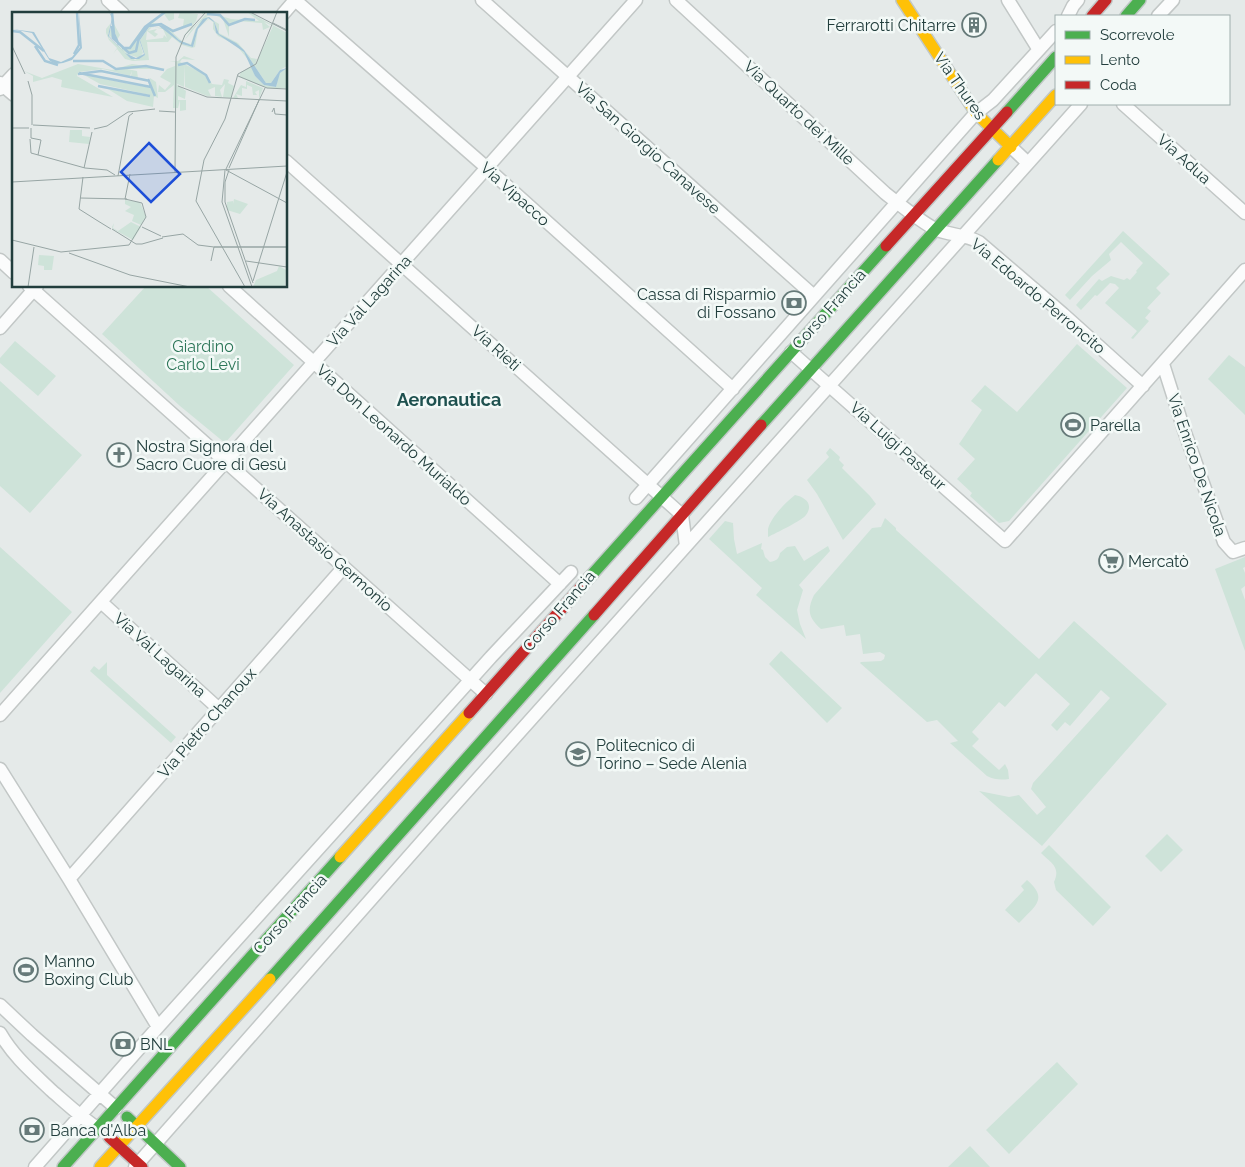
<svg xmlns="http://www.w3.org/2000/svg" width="1245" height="1167" viewBox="0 0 1245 1167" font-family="Raleway,sans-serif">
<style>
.green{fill:#cee3d9}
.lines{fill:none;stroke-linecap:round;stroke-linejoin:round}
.street-casing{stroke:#c2c7c6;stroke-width:15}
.fast-casing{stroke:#c1c8c7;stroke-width:14}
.slow-casing{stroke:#c1c8c7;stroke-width:14}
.jam-casing{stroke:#c1c8c7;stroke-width:14}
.street{stroke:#fbfcfc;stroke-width:12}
.fast{stroke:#4caf50;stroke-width:11}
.slow{stroke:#ffc107;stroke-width:11}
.jam{stroke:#c62828;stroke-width:11}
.labels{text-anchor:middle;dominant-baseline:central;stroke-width:5;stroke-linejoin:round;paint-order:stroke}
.poi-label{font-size:16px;fill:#223e3d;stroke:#f3f9f7;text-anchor:start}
.street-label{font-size:16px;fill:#223e3d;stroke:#f3f9f7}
.park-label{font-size:16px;fill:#2c7658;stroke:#f3f9f7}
.neighbourhood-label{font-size:18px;font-weight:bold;fill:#1e514f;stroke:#f3f9f7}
.inset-river{fill:none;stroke:#a5c7d9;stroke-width:2.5}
.inset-road{fill:none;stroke:#97a5a4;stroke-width:1}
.view{fill:#1d4ed8;fill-opacity:0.15;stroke:#1d4ed8;stroke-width:2.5}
.inset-edge{fill:none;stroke:#223e3d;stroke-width:2.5}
</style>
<rect width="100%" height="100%" fill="#e5eae9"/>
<path class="green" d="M1123,231L1170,274L1156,288L1161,293L1147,308L1151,311L1145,318L1149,321L1133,339L1131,338L1137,331L1105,303L1119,288L1115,284L1110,283L1097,296L1095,295L1081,310L1076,305L1099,279L1102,281L1111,276L1124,280L1127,278L1130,280L1137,272L1136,271L1143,263L1121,242L1109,254L1111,260L1092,276L1070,300L1065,295Z
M146,286H206L294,365L225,443L180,406L102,334Z
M15,341L56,376L38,396L0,363V358Z
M1077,344L1127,388L1009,521L999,523L970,496L972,493L957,479L975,459L959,444L982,410L971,401L985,385L1017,412Z
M1229,355L1245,367V415L1208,379Z
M0,381L82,455L30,513L0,486Z
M830,448L840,457L839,460L844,465L842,468L870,496L876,504L843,540L817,494L807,480L829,457L826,453Z
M795,495C805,497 814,504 806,515C803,520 776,533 768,537C768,536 768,530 768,529C771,517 786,502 795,495Z
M885,518L896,528V530L1039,659L1074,621L1167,704L1042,846L979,791L1009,797L1019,795L1037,815L1046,807L1031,789L1033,783L1110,698L1101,690L1070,726L1065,722L1057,731L1051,725L1070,704L1036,673L1005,707L999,702L972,732L979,739L972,746L999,770L1005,764L1008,770L1009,779C1001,780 995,780 987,776L950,743L958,741L937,720L927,722L860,663L861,662L881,661L884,659L885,655L880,652L863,654L860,634L846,636L844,625L821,629C808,617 807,610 814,595L872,528L881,527Z
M725,521L733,523L734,539L737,554L762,543L761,549L763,550L765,557L770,562C776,561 779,559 780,553L787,547L795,546L804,561L828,546L830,551L799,585L803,590L797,610L800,624L806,639L756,595L762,588L709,539Z
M0,547L72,612L0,693Z
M1245,557V567L1243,568L1245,573V586L1241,589L1245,600V651L1215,569Z
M781,651L842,708L827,723L769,664Z
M107,662V675L176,737L171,743L90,671L94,666L99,670Z
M1167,834L1183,850L1161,872L1145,856Z
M1049,845L1111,907L1093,926L1056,890L1054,882C1061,867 1051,863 1041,853Z
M1027,880C1049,899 1035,906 1019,923L1005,910L1024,890L1021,886Z
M1057,1062L1078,1084L1009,1154L986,1130Z
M970,1146L990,1167H948Z"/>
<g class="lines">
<g class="street-casing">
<path id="street" d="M108,0L123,14
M295,0L487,168L733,389
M482,0L814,296
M676,0L885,193C899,204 922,223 937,230C951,235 966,235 979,242L1063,314L1143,386
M1008,0L1039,50
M67,14L80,0
M283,14L295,0
M1068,16L1073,6L1078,0
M1158,16L1173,0
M0,83L14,95
M0,89L14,74
M1123,104L1245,213
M1011,147L1028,163
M286,161L682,515L686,546
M0,260L14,273
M29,286L486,694
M229,286L560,584
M0,328L37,286
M791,352L1005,541L1245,270
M1163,364L1184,430L1224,542L1233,552L1245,548
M636,498L975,114L993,100L1056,31
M101,602L219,709
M0,715L636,0
M0,769L69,879L158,1027
M69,879L344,567
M0,1005L32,1035L116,1108
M0,1033C14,1057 32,1072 52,1091C67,1104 81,1117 97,1128
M35,1167L158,1027L491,657L571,572
M135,1167L441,820L1081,104"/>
</g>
<g class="fast-casing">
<path id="fast" d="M1126,16L1140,0
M1007,112L1056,57
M761,425L998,160
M589,578L886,246
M270,979L594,615
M127,1117L180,1167
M63,1167L340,857"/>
</g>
<g class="slow-casing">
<path id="slow" d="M902,0L976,113L1011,147
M998,160L1056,95
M340,857L469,713
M100,1167L270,979"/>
</g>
<g class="jam-casing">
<path id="jam" d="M1092,16L1106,0
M886,246L1007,112
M594,615L761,425
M469,713L589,578
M109,1137L142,1167"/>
</g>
<use href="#street" class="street"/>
<use href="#fast" class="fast"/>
<use href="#slow" class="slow"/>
<use href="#jam" class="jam"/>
</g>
<defs>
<g id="building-ring" transform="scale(1.25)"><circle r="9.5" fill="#f3f9f7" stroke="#667a79" stroke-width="1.5"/><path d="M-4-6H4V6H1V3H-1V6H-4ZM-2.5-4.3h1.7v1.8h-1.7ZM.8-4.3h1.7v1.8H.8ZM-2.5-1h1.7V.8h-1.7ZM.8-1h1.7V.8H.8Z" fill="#667a79"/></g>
<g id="bank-ring" transform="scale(1.25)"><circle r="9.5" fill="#f3f9f7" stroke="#667a79" stroke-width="1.5"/><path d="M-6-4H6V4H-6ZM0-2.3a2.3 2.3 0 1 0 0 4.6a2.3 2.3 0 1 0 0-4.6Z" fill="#667a79"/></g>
<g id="stadium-ring" transform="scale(1.25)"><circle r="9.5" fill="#f3f9f7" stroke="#667a79" stroke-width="1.5"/><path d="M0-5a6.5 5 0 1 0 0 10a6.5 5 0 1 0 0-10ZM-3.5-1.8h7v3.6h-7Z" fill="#667a79"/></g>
<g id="church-ring" transform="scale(1.25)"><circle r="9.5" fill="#f3f9f7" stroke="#667a79" stroke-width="1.5"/><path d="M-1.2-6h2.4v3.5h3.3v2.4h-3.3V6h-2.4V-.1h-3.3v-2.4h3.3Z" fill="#667a79"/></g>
<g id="supermarket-ring" transform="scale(1.25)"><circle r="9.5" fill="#f3f9f7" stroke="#667a79" stroke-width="1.5"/><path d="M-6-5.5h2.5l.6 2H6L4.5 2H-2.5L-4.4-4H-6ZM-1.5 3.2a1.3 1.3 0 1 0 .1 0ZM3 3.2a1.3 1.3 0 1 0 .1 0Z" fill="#667a79"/></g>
<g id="university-ring" transform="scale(1.25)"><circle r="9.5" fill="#f3f9f7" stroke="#667a79" stroke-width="1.5"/><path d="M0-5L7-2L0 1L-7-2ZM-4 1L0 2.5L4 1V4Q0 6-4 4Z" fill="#667a79"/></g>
</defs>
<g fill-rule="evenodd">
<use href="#building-ring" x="974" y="25"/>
<use href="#bank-ring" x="794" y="303"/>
<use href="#stadium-ring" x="1073" y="425"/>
<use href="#church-ring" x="119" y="455"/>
<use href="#supermarket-ring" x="1111" y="561"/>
<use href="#university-ring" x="578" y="754"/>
<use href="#stadium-ring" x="26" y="970"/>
<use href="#bank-ring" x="123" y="1044"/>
<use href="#bank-ring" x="32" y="1130"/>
</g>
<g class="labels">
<g class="poi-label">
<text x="956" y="25" text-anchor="end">Ferrarotti Chitarre</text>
<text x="776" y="294" text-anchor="end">Cassa di Risparmio<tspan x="776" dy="18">di Fossano</tspan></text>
<text x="1090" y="425">Parella</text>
<text x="136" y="446">Nostra Signora del<tspan x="136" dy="18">Sacro Cuore di Gesù</tspan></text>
<text x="1128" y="561">Mercatò</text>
<text x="596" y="745">Politecnico di<tspan x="596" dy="18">Torino – Sede Alenia</tspan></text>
<text x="44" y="961">Manno<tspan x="44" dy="18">Boxing Club</tspan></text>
<text x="140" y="1044">BNL</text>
<text x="50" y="1130">Banca d'Alba</text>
</g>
<g class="street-label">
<text transform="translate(960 86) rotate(55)">Via Thures</text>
<text transform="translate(799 113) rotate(43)">Via Quarto dei Mille</text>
<text transform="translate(648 148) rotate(42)">Via San Giorgio Canavese</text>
<text transform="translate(1184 159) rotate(42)">Via Adua</text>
<text transform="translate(515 194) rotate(42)">Via Vipacco</text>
<text transform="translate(1038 296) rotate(40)">Via Edoardo Perroncito</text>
<text transform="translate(369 301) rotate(-48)">Via Val Lagarina</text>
<text transform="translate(829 309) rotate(-48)">Corso Francia</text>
<text transform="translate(496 348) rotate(42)">Via Rieti</text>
<text transform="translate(394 435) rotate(42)">Via Don Leonardo Murialdo</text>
<text transform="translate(898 446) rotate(42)">Via Luigi Pasteur</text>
<text transform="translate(1197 465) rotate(71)">Via Enrico De Nicola</text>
<text transform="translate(325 550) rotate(42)">Via Anastasio Germonio</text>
<text transform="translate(559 611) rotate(-49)">Corso Francia</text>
<text transform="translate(160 655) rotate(42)">Via Val Lagarina</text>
<text transform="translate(207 723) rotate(-49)">Via Pietro Chanoux</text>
<text transform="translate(290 914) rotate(-48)">Corso Francia</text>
</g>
<g class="park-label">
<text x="203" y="346">Giardino<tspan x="203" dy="18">Carlo Levi</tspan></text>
</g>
<g class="neighbourhood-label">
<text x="449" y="399">Aeronautica</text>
</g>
</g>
<g transform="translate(12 12)">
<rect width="275" height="275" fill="#e5eae9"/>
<path d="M152,0L162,1V7L157,9L152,2L141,11L150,12L162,18L171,14L172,7L166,6L168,0L186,2L184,9L176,20L191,3L189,0H194L178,17L172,26L176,20L171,25L181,12L159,19L171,30L179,32L183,18L189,8L172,29L179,18L196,0L219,7L247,9L235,0H237L275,21V54L268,58L259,71H254L232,38L207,22L202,9L197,5L184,17L182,31L179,33L172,31L167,28L151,14H136L127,27L131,41L127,46L115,42L96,22L102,12L108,23L105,28L112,36H116L130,17ZM201,2L211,7L217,25V14L224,9L250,11L251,18L258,15L252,10L261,14L243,54L245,47L239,46L226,31L207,21V12L194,4ZM197,6L202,10L204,21L224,32L232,40L237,48L243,64L252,73L264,75L267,61L275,56V76H255L227,65L229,60L239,55L238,50L224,33L206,24L201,17V10L197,7L186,17L183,35L180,36L170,33L160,25L156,30H135L137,48L121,49L113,47L105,37L101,42L105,36L97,28L94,21V17L98,12L97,26L123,48L133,43L128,28L137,15L151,16L170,32L181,35L186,17ZM140,15L151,17L155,26L152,23L151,26L134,28L135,19L143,25L146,22L142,20L145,17L136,19ZM172,44L183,48L170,47L168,50L195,63L200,72L210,73L212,67L217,68L216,71L222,74L219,86L211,85L213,72L208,78L210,85L203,84V75L196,78L199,84H195L173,75V53L172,75L163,71L174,79L173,87L166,84V88H174V98L168,99V88L166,96H161L162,73L153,80H146L147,73L153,78L159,71L148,65L155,57L163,54V50H157L166,49ZM66,52L100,58L120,52L153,57H115L125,59L126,66L119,64L120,59L118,64L91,57L67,60L65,64L101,85L49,75L50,68L40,65L21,70V64L12,59L30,66ZM72,63L139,76L138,66L144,70L146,86L142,84L141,95L115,89L96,77L137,85L138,83L88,72ZM234,69L251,76L247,87V78L243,80L245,83H241L240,75L235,73V77L230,76V84L224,82L226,86H221L229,73L234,75ZM55,118H70V124L78,125L77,132L57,130L58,118ZM222,187L236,192L228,202L215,198V190L221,189V192ZM113,188L128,190L134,205L129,213L120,209L122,203L113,199L119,195L113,192ZM119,210L129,215L121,228L101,217L100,215L102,211L101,216L106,219ZM27,243L42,244L40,258H32V254L26,253ZM267,254L274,258L273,275H241L244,268L265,259Z" fill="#cee3d9" fill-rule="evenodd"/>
<path d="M67,0L70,36L60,48L51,51L44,52L38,49L20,21L0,17L22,20L37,46L49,50L60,45L68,35ZM97,0L101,5L97,24L113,41L124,46L132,42L127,27L136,14L142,12L152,14L167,28L179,33L184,17L191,7L197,5L202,9L207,22L224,31L232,38L254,71H259L268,58L275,56L268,61L264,75L252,73L243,64L232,40L204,21L202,10L196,6L186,17L181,35L170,32L147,14L137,15L128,28L133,43L127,47H119L96,24L100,6Z" fill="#a5c7d9"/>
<path class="inset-river" d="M100,0L102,22L107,33M195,2L208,3L217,13L233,7L243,8M100,14L101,26L117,41L124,39L127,25L136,14L149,12L161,19L180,12M0,19L8,20L32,39M23,34L33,49L46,53M110,36H118L133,15L153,0M62,42L67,33L65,0M61,49H91L104,57L134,54L152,58M166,53L175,51L194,63L198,71M67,61L139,75M66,62L89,59L138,69M136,67L143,84M86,74L138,84"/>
<path class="inset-road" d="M238,0L275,19M261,11L275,18M0,34L13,62M226,64L255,76L275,77M16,69L20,83V113M166,74L195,85L275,89M147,99L163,100M260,100L262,96L263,102L275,103M21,113L78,116M0,116H17M19,116V126L29,128L26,143M82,117L95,114L116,100L143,97M18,127L19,141L73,156L95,158L103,163M72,156L80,120M217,156L247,88M214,157L253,76M213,158L210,190L240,275M214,158L275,191M217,158L213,170V190L241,271M163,160L164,45L173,23L194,0M106,164L117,104L121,101M0,170L275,154M68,186L115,187M67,197L71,165M67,197L86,209M86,209L99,217M130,215L149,224M100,217L124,232H130M150,225L171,222L186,233L202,235H275M0,228L49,240L117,233L134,205L130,191L113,187L118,162M130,232L151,226M57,241L118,263L178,275M199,249L202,235H275M234,249L275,255M241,269L275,160M16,275L22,235M233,275L184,189L192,148L213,107L226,62L244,52L265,0"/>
<path class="view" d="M137,131L168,162L139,190L109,160Z"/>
<rect width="275" height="275" class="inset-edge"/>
</g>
<rect x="1055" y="15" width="175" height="90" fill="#f3f9f7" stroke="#9faead"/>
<rect x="1065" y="31" width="25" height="8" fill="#4caf50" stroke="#9faead"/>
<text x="1100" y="40" font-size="15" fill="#223e3d">Scorrevole</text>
<rect x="1065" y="56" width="25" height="8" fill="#ffc107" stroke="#9faead"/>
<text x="1100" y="65" font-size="15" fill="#223e3d">Lento</text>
<rect x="1065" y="81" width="25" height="8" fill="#c62828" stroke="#9faead"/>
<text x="1100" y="90" font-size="15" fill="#223e3d">Coda</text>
</svg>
